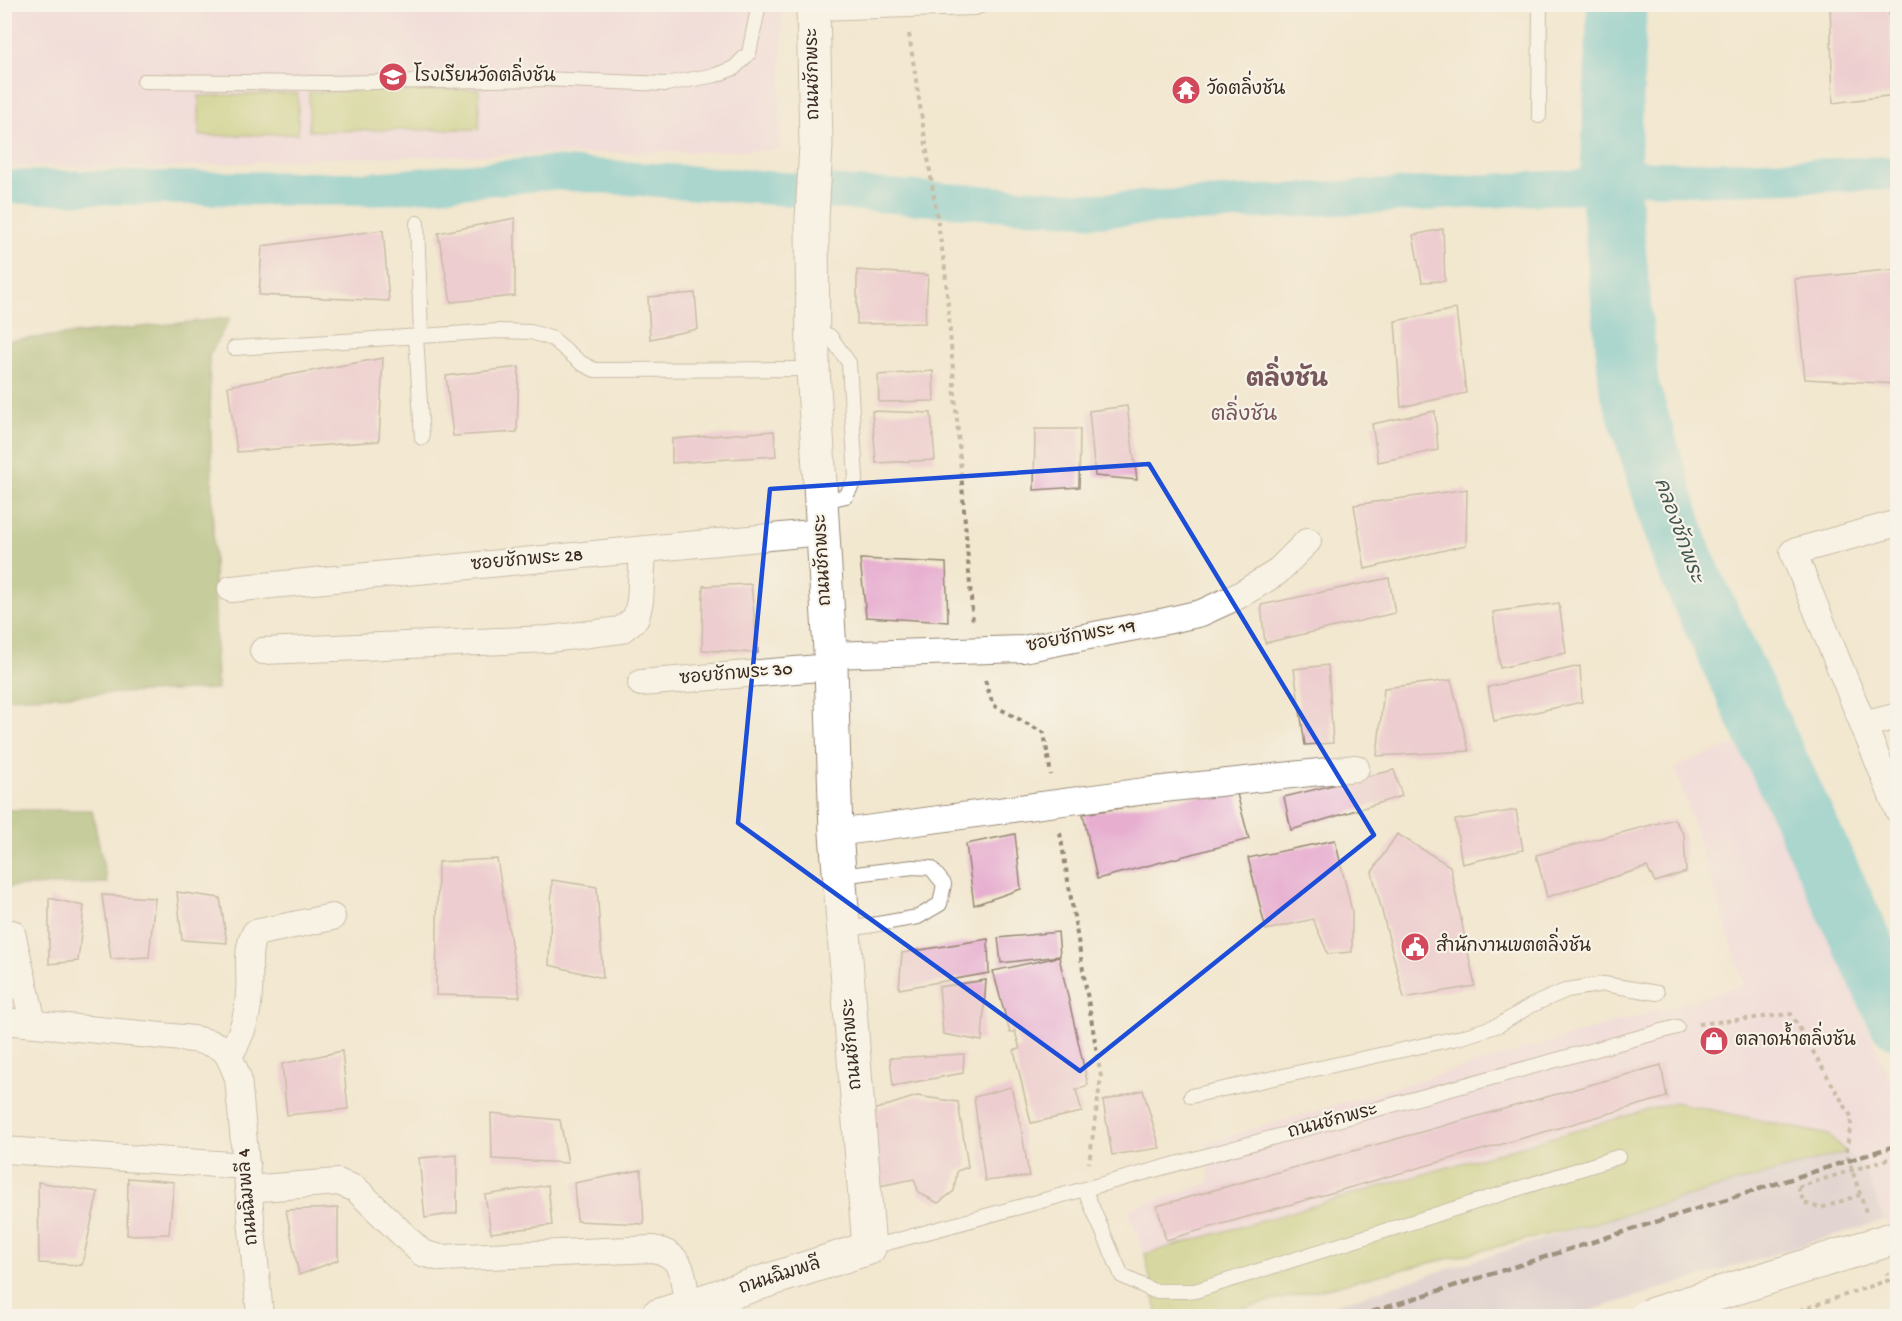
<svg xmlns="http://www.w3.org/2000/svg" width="1902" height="1321" viewBox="0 0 1902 1321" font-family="'Gochi Hand','Playpen Sans Thai',sans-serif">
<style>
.built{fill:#f0d0e5}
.industrial{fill:#cebed2}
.green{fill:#b7c668;stroke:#797843;stroke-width:1.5}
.forest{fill:#91ab5c;stroke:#666a3d;stroke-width:1.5}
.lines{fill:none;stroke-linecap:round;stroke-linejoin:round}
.canal{stroke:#53c0cb;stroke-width:34}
.river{stroke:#53c0cb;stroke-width:60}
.building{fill:#e7aed0}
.lane-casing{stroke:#968876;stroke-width:16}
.street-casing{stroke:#968876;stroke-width:28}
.secondary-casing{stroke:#968876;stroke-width:35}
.path{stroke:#968876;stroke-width:4;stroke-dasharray:4.5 4.5;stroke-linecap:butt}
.lane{stroke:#fff;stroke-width:14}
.street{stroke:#fff;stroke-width:26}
.secondary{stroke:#fff;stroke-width:33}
.rail{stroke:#3b2a1e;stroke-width:4.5;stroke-dasharray:9 4.5;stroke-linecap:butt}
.secondary-bridge-casing{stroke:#968876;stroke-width:35;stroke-linecap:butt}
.path-bridge{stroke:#968876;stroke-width:4;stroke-dasharray:4.5 4.5;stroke-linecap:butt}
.secondary-bridge{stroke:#fff;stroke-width:33}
.marked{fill:none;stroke:#1d4ed8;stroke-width:4.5;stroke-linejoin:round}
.labels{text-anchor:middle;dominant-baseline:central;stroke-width:4.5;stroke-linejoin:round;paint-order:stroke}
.street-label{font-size:18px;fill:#3b2a1e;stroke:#f7f3e8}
.poi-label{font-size:18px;fill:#3b2a1e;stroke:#f7f3e8;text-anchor:start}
.water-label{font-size:20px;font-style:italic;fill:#425752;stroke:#f7f3e8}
.quarter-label{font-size:21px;fill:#77585c;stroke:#f7f3e8}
.district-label{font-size:24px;font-weight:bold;fill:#77585c;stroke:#f7f3e8}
</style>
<rect width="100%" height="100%" fill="#f7f3e8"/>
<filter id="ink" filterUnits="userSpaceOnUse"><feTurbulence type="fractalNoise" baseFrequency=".0167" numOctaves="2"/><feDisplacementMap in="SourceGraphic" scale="12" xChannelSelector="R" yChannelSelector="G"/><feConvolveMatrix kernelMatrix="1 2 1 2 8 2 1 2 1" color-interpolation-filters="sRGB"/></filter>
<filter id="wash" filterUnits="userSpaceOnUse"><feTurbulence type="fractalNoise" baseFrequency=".008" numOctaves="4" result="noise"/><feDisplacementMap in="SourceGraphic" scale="24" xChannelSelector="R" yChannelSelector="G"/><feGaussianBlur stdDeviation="1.35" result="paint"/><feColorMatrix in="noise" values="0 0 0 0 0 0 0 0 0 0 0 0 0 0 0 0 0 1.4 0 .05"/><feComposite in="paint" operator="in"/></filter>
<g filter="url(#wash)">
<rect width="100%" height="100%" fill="#f2e7cf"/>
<path class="built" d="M5,5H783L780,150L323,158L155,168L17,166L5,164Z
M1747,739L1897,1097V1251L1864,1167L1828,1135L1675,1102L1145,1254L1127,1209L1210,1183L1206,1143L1744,985L1675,767Z"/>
<path class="industrial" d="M1846,1152L1864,1167L1884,1220L1573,1316H1298L1587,1225Z"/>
<path class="green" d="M479,89V129L309,131V92Z
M298,93V134L199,136V96Z
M1675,1102L1828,1135L1846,1152L1587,1225L1210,1316H1158L1145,1254Z"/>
<path class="forest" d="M230,318L209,356L217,689L5,698V341Z
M4,810H92L107,883L5,887Z"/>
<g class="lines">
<path class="canal" d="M1610,176L1693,179L1898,173
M4,187L371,189L551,173L1096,210L1610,185"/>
<path class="river" d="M1617,4L1610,185L1629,386L1682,556L1898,1019"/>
</g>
<g id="blocks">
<path class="building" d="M1830,4H1888L1895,95L1833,103Z
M515,218V296L451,302L438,233Z
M1443,229L1445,281L1422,282L1413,235Z
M383,230L389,301L259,295L262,246Z
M1898,269V384L1805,379L1795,279Z
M857,270L928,275L925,323L857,324Z
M695,293L698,329L650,339L648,297Z
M1456,309L1466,393L1401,407L1395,321Z
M383,358L379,441L237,452L228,386Z
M519,367L517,432L453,436L446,376Z
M933,371L934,401L879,402L878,375Z
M1127,406L1137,480L1095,476L1089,411Z
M872,411L931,413L935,460L876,463Z
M1435,411L1438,450L1378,462L1372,424Z
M1035,429H1080L1079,487L1034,490Z
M774,431L776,456L672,463V439Z
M1467,489L1466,545L1365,569L1354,505Z
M860,559L946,563L948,622L866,617Z
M1389,578L1395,613L1265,643L1261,605Z
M751,584L758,653L702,650L703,586Z
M1559,603L1566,653L1500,668L1493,612Z
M1328,665L1333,743L1305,745L1294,669Z
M1580,666L1582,702L1494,721L1488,687Z
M1451,680L1469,751L1377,756L1384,688Z
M1394,770L1402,796L1291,830L1284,797Z
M1236,790L1249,839L1097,879L1083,814Z
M1516,810L1523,850L1462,864L1455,820Z
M1674,819L1684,835L1686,872L1655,882L1647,867L1547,897L1536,855Z
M1015,834L1021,889L974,905L966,844Z
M1397,834L1450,866L1475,986L1404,998L1372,872Z
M1335,840L1352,911V952L1328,954L1313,919L1266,930L1248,858Z
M497,859L520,997L436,995L438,862Z
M552,880L597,887L603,978L549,965Z
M177,892L220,898L227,943L182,940Z
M102,895L155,898L149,957L111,959Z
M49,898L84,906L78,961L49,964Z
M1058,932L1060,956L1001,963L998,938Z
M988,939L989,973L899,989L902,953Z
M1059,957L1088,1085L1076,1090L1082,1112L1031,1123L1014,1050L1020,1049L1015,1031L1010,1033L993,971Z
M986,980L982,1041L943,1034L939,987Z
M342,1051L348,1109L287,1115L282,1064Z
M964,1054L963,1073L893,1086L890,1058Z
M1661,1065L1667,1097L1166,1240L1157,1206Z
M1011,1087L1021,1127L1029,1176L985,1181L974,1097Z
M1143,1090L1160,1148L1112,1155L1103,1101Z
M917,1096L958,1102L968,1167L957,1171L954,1191L938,1203L919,1193L914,1179L874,1187L870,1111Z
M491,1113L560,1120L568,1163L492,1159Z
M457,1155V1213L425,1218L419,1158Z
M641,1170L644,1224L577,1221L574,1183Z
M128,1178L174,1182L169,1234L127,1235Z
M38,1182L98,1192L82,1265L39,1263Z
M548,1185L552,1225L491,1233L485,1195Z
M338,1208V1260L299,1275L286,1210Z"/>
</g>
</g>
<g filter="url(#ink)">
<use href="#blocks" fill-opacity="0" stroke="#968876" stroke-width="1.5"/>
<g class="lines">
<g class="lane-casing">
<path id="lane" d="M814,13L975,8L985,4
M144,81L325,83L543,79L666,84L716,75L734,68L749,53L759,4
M1539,116L1540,4
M417,223L421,335
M813,330L830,336L849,363L856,478L846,496L820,502
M416,336L422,438
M234,348L498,331L531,332L553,339L581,363L595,370L813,369
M840,876L913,867L931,868L944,884L940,904L918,917L844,930
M1191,1096L1462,1037L1499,1025L1532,1005L1567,990L1604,984L1657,993
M1085,1191L1122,1276L1154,1291H1195L1618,1157
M869,1248L1677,1027"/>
</g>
<g class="street-casing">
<path id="street" d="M1898,523L1793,552L1898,810
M231,589L822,532
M263,651L550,639L621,630L636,618L640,601L643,550
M829,655L1023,649L1166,621L1201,613L1238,596L1276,573L1308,541
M641,683L831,667
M1863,725L1898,716
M836,833L1145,791L1356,768
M12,933L33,1022
M4,1021L193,1039C226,1046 226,1047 238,1078L260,1316
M229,1056C242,1036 248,1017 249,993C251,972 245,951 255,933L332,917
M4,1150L247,1166
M248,1189L338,1182L356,1189L422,1253L441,1258L653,1249C686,1255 683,1279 687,1307"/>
</g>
<g class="secondary-casing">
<path id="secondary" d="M657,1316L869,1248L836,833L831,667L813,369L812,219L816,145L813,4"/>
</g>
<path class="path" d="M909,34L945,269L973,623
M985,680L993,705L1044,733L1051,775
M1060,833L1101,1077L1089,1163
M1699,1024L1791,1014L1852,1118L1846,1152L1866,1212
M1798,1187L1804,1203L1821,1208L1860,1195
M1783,1316L1889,1280L1887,1273"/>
<use href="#lane" class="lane"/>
<use href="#street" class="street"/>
<use href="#secondary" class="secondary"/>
<path class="rail" d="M1359,1316L1898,1145"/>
<g class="secondary-bridge-casing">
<path id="secondary-bridge" d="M1647,1316L1898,1237"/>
</g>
<path class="path-bridge" d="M1798,1187L1898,1156"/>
<use href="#secondary-bridge" class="secondary-bridge"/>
</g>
</g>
<path d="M0 0H1902V1321H0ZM1149,464L1374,835L1080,1071L738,823L770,489Z" fill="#f2e7cf" fill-opacity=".55" fill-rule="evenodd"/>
<path class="marked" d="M1149,464L1374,835L1080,1071L738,823L770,489Z"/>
<defs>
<g id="school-disc" transform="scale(1.5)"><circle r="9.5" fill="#d1495b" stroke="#f7f3e8"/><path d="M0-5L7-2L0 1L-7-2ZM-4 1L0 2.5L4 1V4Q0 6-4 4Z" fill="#fff"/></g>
<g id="temple-disc" transform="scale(1.5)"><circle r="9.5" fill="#d1495b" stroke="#f7f3e8"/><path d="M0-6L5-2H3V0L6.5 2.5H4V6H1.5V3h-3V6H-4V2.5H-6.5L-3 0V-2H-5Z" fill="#fff"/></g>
<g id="civic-disc" transform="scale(1.5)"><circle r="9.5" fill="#d1495b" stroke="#f7f3e8"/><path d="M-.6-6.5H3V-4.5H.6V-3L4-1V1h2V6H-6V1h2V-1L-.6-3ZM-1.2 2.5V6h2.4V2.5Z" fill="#fff"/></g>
<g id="shop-disc" transform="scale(1.5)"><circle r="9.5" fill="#d1495b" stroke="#f7f3e8"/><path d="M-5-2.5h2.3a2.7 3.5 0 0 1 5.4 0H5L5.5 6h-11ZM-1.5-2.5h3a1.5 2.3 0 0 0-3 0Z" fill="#fff"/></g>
</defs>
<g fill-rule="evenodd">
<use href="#school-disc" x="393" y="77"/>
<use href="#temple-disc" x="1186" y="90"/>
<use href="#civic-disc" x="1415" y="947"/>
<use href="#shop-disc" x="1714" y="1041"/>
</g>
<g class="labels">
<g class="street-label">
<text transform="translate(814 74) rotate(-91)">ถนนชักพระ</text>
<text transform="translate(824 560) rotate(-93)">ถนนชักพระ</text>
<text transform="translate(527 561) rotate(-5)">ซอยชักพระ 28</text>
<text transform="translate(1081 637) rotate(-11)">ซอยชักพระ 19</text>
<text transform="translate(736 675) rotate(-5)">ซอยชักพระ 30</text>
<text transform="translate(853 1044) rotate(-95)">ถนนชักพระ</text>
<text transform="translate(1333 1122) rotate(-15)">ถนนชักพระ</text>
<text transform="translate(249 1197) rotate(-95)">ถนนฉิมพลี 4</text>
<text transform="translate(780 1277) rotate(-18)">ถนนฉิมพลี</text>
</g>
<g class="poi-label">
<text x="414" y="77">โรงเรียนวัดตลิ่งชัน</text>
<text x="1207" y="90">วัดตลิ่งชัน</text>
<text x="1436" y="947">สำนักงานเขตตลิ่งชัน</text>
<text x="1735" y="1041">ตลาดน้ำตลิ่งชัน</text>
</g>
<g class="water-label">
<text transform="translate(1677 531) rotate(70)">คลองชักพระ</text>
</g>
<g class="quarter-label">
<text x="1244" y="416">ตลิ่งชัน</text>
</g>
<g class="district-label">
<text x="1287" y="381">ตลิ่งชัน</text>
</g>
</g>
<rect width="1902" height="1321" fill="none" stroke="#f7f3e8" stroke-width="24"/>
</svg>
